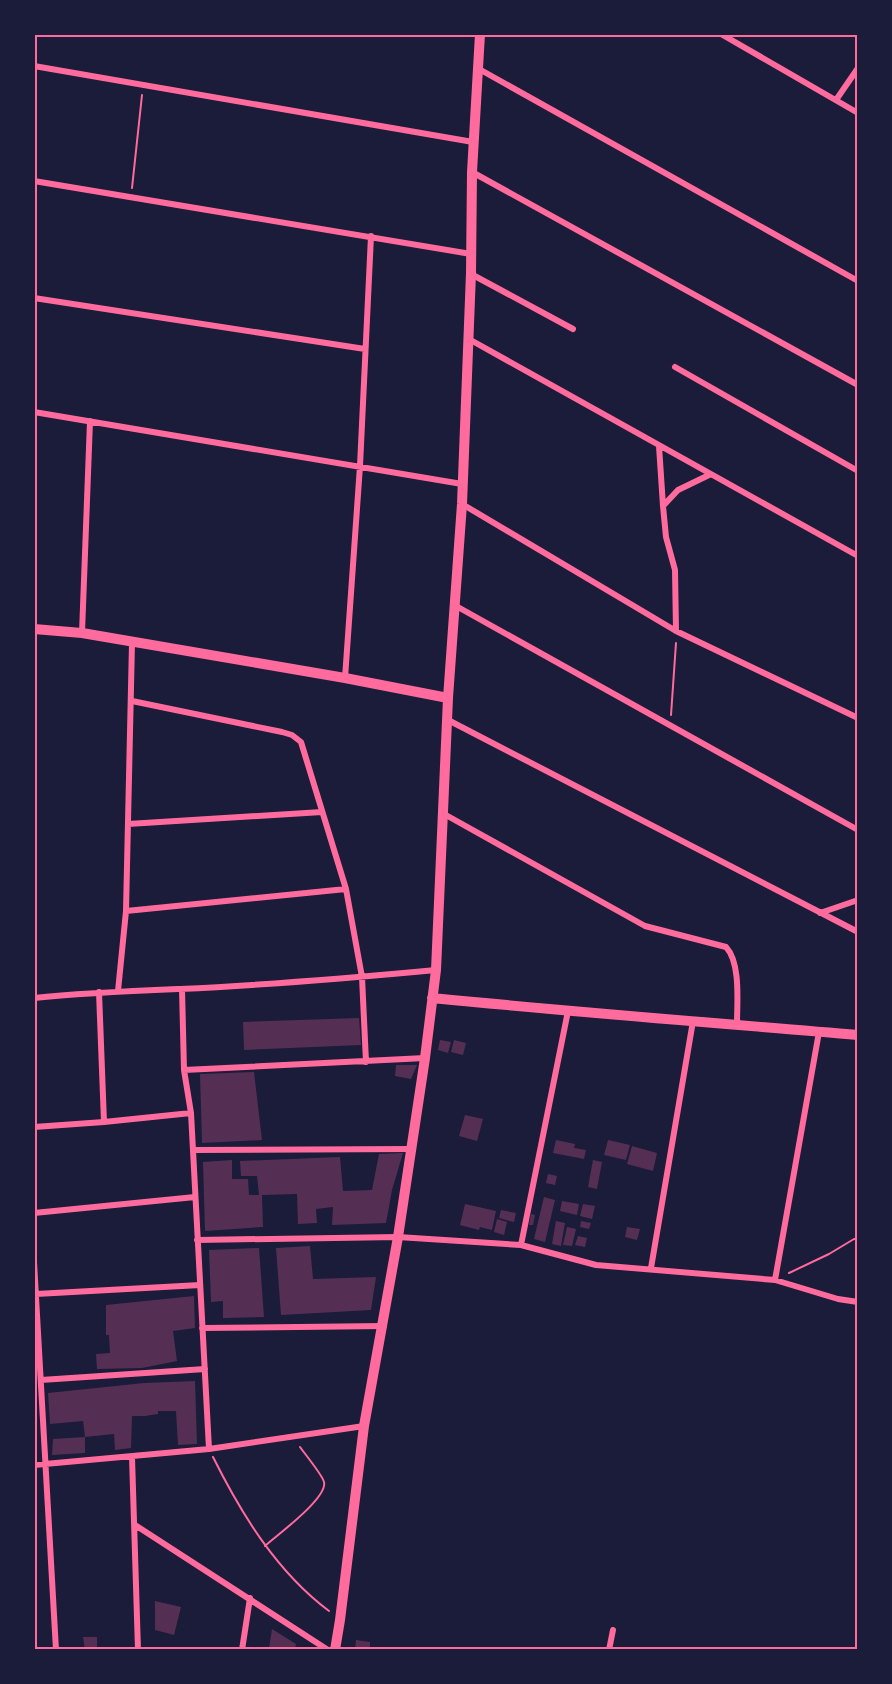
<svg xmlns="http://www.w3.org/2000/svg" width="892" height="1684" viewBox="0 0 892 1684" font-family="'Source Serif 4',serif">
<style>
.building{fill:#542f53}
.lines{fill:none;stroke-linecap:round;stroke-linejoin:round}
.path{stroke:#ff6b9d;stroke-width:2}
.minor{stroke:#ff6b9d;stroke-width:6}
.tertiary{stroke:#ff6b9d;stroke-width:10}
.neatline{fill:none;stroke:#ff6b9d;stroke-width:2}
</style>
<rect width="100%" height="100%" fill="#1b1b3a"/>
<path class="building" d="M359,1018L361,1045L244,1050L243,1022Z
M440,1040L451,1042L448,1053L438,1050Z
M454,1040L466,1043L463,1055L451,1052Z
M396,1065H417L411,1079L395,1076Z
M254,1072L262,1140L202,1143L200,1074Z
M465,1115L483,1119L477,1141L459,1136Z
M556,1140L575,1144L574,1148L586,1150L584,1159L553,1153Z
M608,1140L630,1145L626,1160L604,1155Z
M632,1146L657,1153L653,1171L627,1164Z
M403,1153L392,1190L386,1223L332,1225L333,1207L316,1209L317,1223L298,1224L297,1194L262,1195L263,1227L205,1231L203,1162L232,1160V1179H248L249,1195H259L257,1176H241L240,1161L340,1157L343,1191L372,1190L379,1154Z
M593,1160L602,1162L597,1189L588,1187Z
M548,1174L557,1176L555,1185L546,1183Z
M544,1197L555,1200L545,1242L534,1239Z
M562,1201L579,1204L577,1215L560,1211Z
M465,1204L496,1211L492,1230L480,1227L479,1230L460,1225Z
M583,1204L595,1206L592,1219L580,1216Z
M501,1210L516,1213L514,1222L499,1218Z
M531,1214L535,1215L533,1225H529Z
M497,1219L507,1222L504,1235L494,1232Z
M556,1221L565,1223L561,1246L552,1244Z
M581,1221L591,1223L589,1229L580,1227Z
M567,1227L576,1229L572,1246L563,1245Z
M627,1227L640,1229L637,1240L625,1237Z
M578,1236L587,1238L585,1247L575,1245Z
M310,1246L313,1279L376,1277L371,1310L281,1315L276,1248Z
M259,1248L264,1317L223,1318V1301L211,1302L209,1250Z
M194,1296L195,1328L173,1331L177,1361L142,1368L97,1369L96,1354L110,1353L109,1335H106V1305Z
M195,1381L197,1444L178,1445L176,1411H158V1414L145,1416H132L131,1448L115,1450L114,1434L85,1437L83,1421L50,1424L48,1393L144,1383Z
M85,1437V1453L52,1455L53,1439Z
M155,1601L181,1607L174,1635L155,1630Z
M272,1629L296,1644L295,1650L269,1648Z
M83,1637H97V1650H85Z
M356,1640L370,1642V1650H355Z"/>
<g class="lines">
<path class="path" d="M132,188L142,95
M671,715L676,643
M789,1273L829,1254L854,1239H858
M213,1457C242,1515 277,1572 329,1611
M265,1546C277,1535 328,1498 324,1482C323,1476 305,1454 300,1447"/>
<path class="minor" d="M721,34L858,113
M34,66L473,142
M479,69L858,281
M836,100L858,68
M472,172L858,385
M34,181L471,254
M471,274L573,329
M34,298L365,349
M467,338L858,556
M675,367L858,471
M34,412L462,484
M659,446L663,506
M462,504L676,631L858,718
M456,606L858,830
M676,631L675,570L666,537L663,506L678,490L709,475
M82,633L90,421
M345,678L360,466L371,236
M132,701L282,732L292,735L301,742L346,889L362,977L366,1062
M448,720L858,932
M444,814L645,926L726,947C741,963 737,1003 737,1024
M128,824L322,812
M126,911L346,889
M820,913L858,900
M182,989L184,1070L191,1113L209,1449
M118,991L126,911L132,643
M99,992L104,1122
M34,998C83,993 132,991 180,989C266,985 351,978 436,970
M184,1070L425,1058
M34,1127L104,1122L191,1113
M193,1150L412,1149
M34,1213L195,1197
M197,1240L398,1237L521,1245L596,1265L775,1280L838,1299L858,1302
M521,1245L568,1011
M34,1262L56,1650
M651,1268L693,1021
M775,1280L819,1032
M36,1294L200,1285
M202,1328L384,1326
M41,1380L205,1369
M132,1457L138,1650
M34,1465L209,1449L364,1426
M135,1525L328,1650
M242,1650L250,1598
M609,1650L613,1630"/>
<path class="tertiary" d="M34,629L82,633L345,678L448,698
M432,998C574,1012 716,1023 858,1035
M335,1650L340,1620L364,1426L398,1237L425,1058L436,970L448,698L462,504L471,273L472,172L480,34"/>
</g>
<rect width="892" height="1684" fill="none" stroke="#1b1b3a" stroke-width="72"/>
<rect x="36" y="36" width="820" height="1612" class="neatline"/>
</svg>
